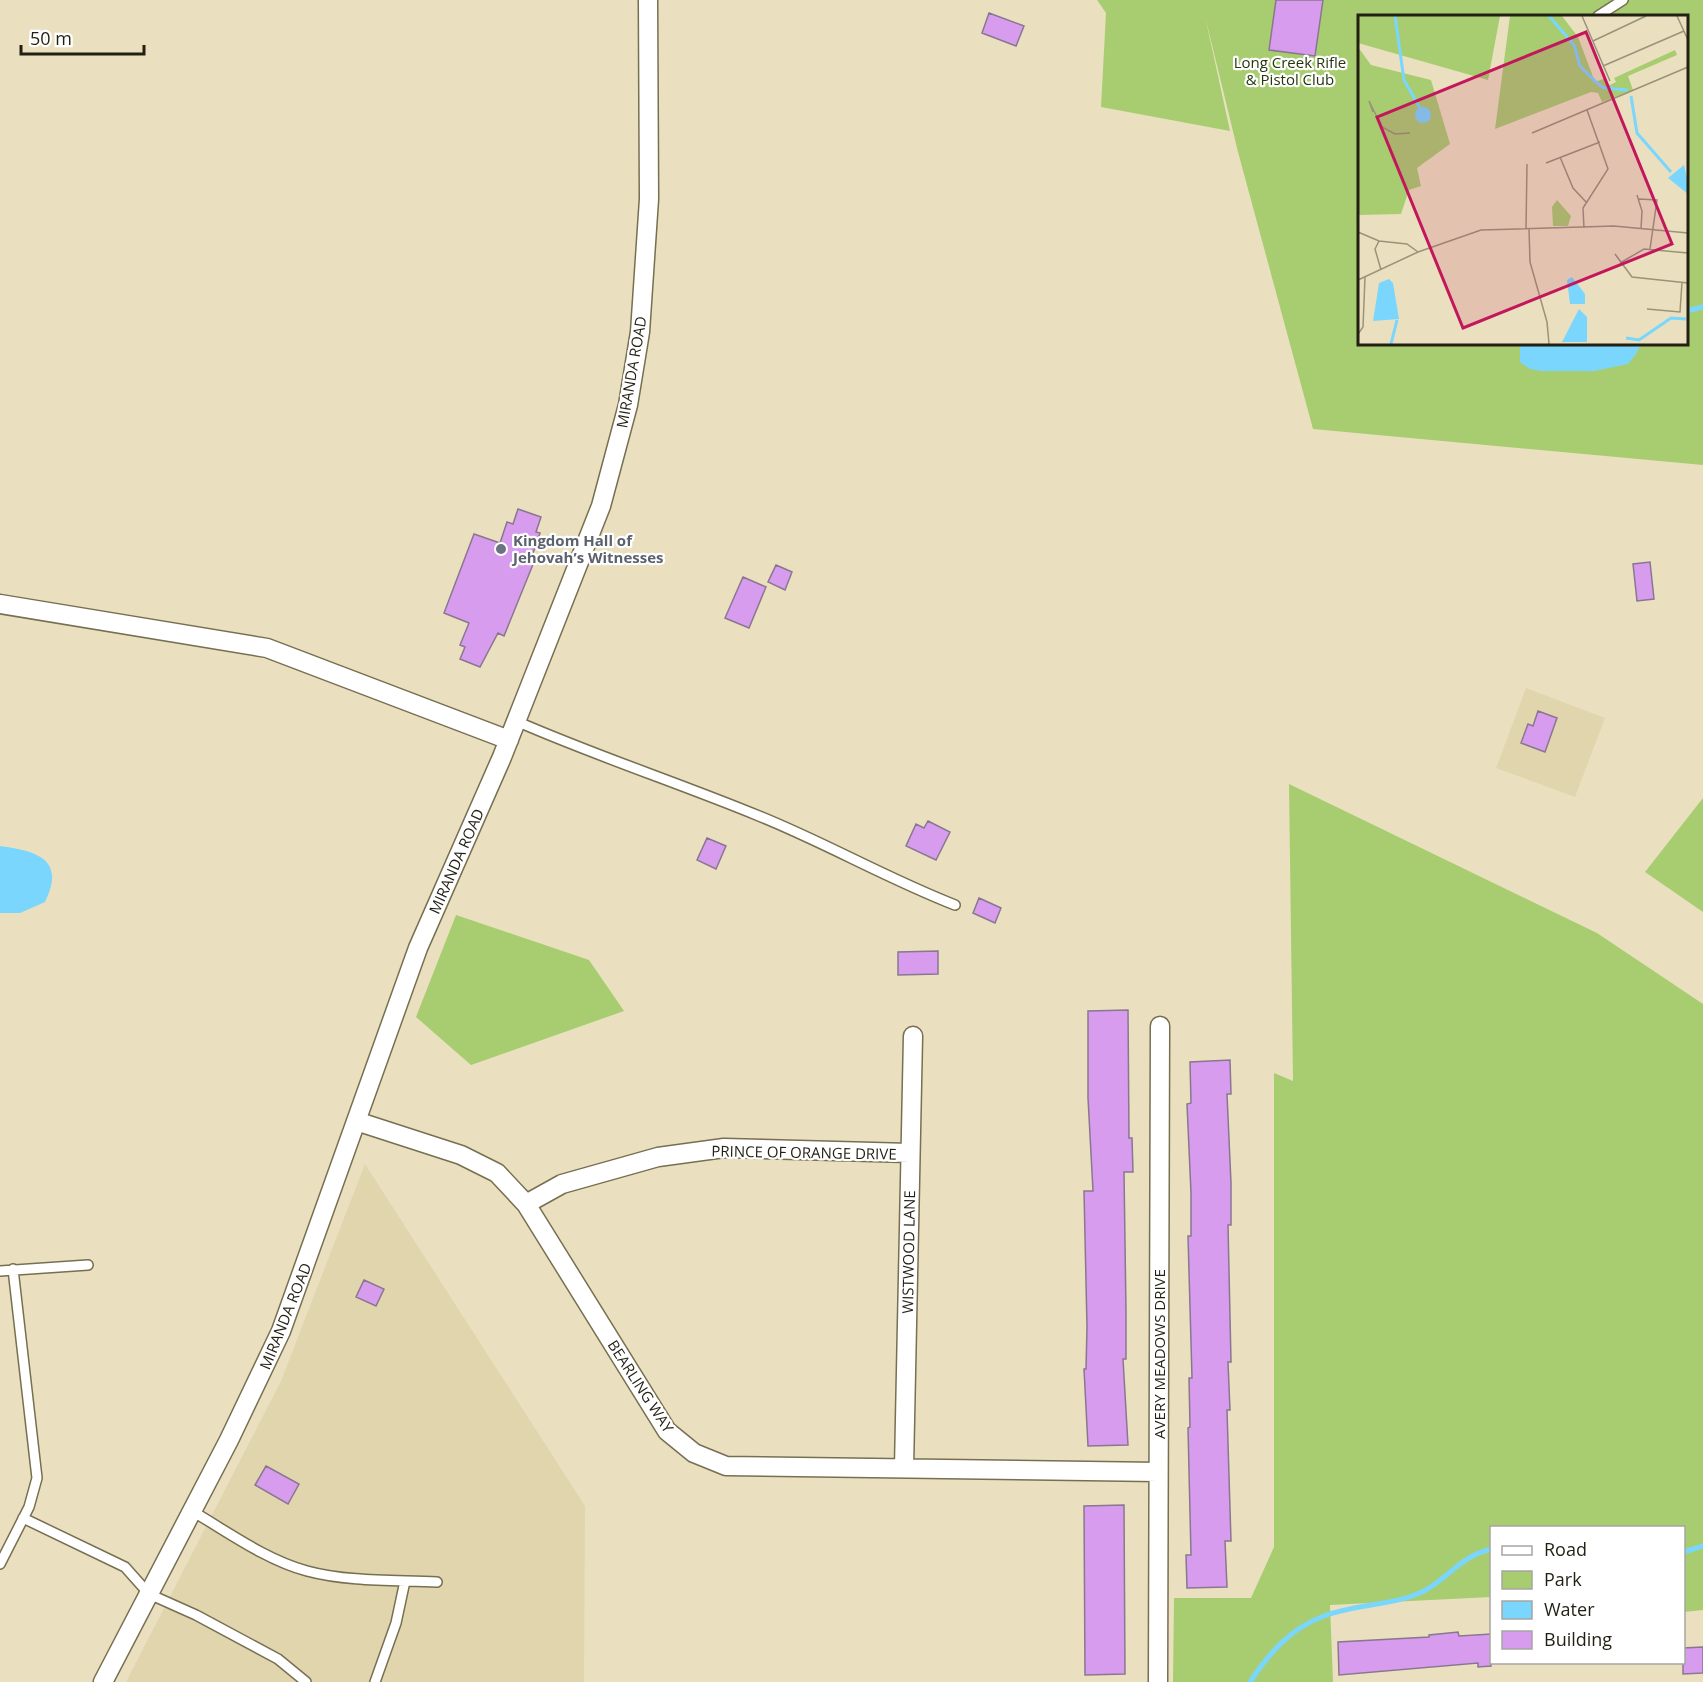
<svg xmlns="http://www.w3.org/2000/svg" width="1703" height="1682" viewBox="0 0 1703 1682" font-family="'Open Sans',sans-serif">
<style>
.built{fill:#e1d5ad}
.green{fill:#a7cd70;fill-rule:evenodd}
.water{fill:#7ad6fd}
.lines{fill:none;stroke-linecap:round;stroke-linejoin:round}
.stream{stroke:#7ad6fd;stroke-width:5}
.building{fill:#d79ced;stroke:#897790;stroke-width:1.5}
.lane-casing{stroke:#776f51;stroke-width:12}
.street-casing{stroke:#776f51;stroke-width:21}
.lane{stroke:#fff;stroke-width:9}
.street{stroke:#fff;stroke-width:18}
.worship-dot{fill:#6b7280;stroke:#fff;stroke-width:2}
.labels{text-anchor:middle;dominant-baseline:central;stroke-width:4.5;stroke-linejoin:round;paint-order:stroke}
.park-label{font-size:15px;fill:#27360f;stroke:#fff}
.street-label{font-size:15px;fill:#221f13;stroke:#fff}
.worship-label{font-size:15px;font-weight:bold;fill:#5b616d;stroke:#fff;text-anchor:start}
.inset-river{fill:none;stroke:#7ad6fd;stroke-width:3}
.inset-road{fill:none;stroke:#9a937a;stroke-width:1.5}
.view{fill:#c2185b;fill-opacity:0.15;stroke:#c2185b;stroke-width:3}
.inset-edge{fill:none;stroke:#221f13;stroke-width:3}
</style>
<rect width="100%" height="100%" fill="#eae0bf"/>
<path class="built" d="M1526,688L1605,718L1575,797L1496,768Z
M365,1164L585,1506L584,1682H126L281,1381Z"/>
<path class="green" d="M1097,0H1703V465L1313,429L1238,152L1205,16L1230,131L1101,107L1106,13ZM1360,16H1686V344H1360Z
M1289,784L1597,933L1703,1004V1610L1684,1612V1528H1492L1491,1597L1330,1605L1333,1682H1173L1174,1598H1251L1274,1547V1073L1293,1081Z
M1703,798V912L1645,872Z
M456,915L589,960L624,1011L471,1065L416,1017Z"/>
<path class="water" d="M1520,344H1641L1636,354L1628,364L1594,371H1542L1530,369L1520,362Z
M0,846C37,851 66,859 45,902L20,913H0Z"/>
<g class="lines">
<path class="stream" d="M1686,311L1703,307
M1684,1552L1703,1546
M1250,1682C1269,1653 1291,1628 1324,1616C1356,1604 1391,1606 1422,1592C1447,1580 1461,1555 1492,1549"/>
</g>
<path class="building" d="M1276,0H1323L1315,56L1269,50Z
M989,13L1024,26L1016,46L982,33Z
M518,509L541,517L536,532L540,533L532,556L536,557L504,636L498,633L480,667L460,659L465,647L460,645L469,623L444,613L474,534L500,543L507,522L513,524Z
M1650,562L1654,599L1637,601L1633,564Z
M776,565L792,572L785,590L768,582Z
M743,577L766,587L749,628L725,618Z
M1538,711L1557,718L1545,752L1521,743L1528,724L1533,726Z
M928,821L950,832L936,860L906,846L916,824L924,828Z
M707,838L726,846L716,869L697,860Z
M979,898L1001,908L995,923L973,913Z
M938,951V974L898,975V952Z
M1128,1010L1129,1138H1132L1133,1172H1124L1126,1312V1359H1123L1128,1445L1088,1446L1084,1369H1086L1087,1327L1084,1191H1093L1088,1098V1011Z
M1230,1060L1231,1094H1227L1231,1183V1225H1228L1231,1362H1228L1230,1410H1227L1231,1541H1225L1227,1587L1187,1588L1186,1555H1191L1188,1428L1190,1427L1189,1378H1192L1188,1236H1191V1193L1187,1104L1191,1103L1190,1062Z
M364,1280L384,1289L376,1306L356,1297Z
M266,1466L299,1484L288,1504L255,1485Z
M1124,1505L1125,1674L1085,1675L1084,1506Z
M1458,1632L1459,1636L1491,1634V1666L1478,1667V1663L1339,1675L1338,1642L1429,1637V1635Z
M1703,1647V1673L1683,1674V1648Z"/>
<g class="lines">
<g class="lane-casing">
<path id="lane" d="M1598,16L1623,0
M516,721C596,756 679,783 759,816C826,843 888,879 955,905
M0,1271L88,1265
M192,1511C228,1532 266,1560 307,1571C348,1582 395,1580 437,1582
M23,1518L125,1567L149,1594L196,1615L278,1659L306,1682
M0,1564L29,1507L37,1478L13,1269
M375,1682L396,1623L405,1581"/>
</g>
<g class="street-casing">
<path id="street" d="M0,604L267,648L509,740
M356,1121L461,1155L497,1173L526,1204L667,1431L694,1453L726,1466L1158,1472
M526,1204L562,1184L658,1157L724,1148L910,1153
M904,1468L913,1036
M103,1682L229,1440L281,1331L418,948L502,757L601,506L628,405L640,332L649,199L648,0
M1158,1682L1160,1026"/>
</g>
<use href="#lane" class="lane"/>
<use href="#street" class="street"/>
</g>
<circle class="worship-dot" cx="501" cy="549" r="6"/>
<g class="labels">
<g class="park-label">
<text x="1290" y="62">Long Creek Rifle<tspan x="1290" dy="17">&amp; Pistol Club</tspan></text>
</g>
<g class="street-label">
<text transform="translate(631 372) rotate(-80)">MIRANDA ROAD</text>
<text transform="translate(456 861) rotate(-66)">MIRANDA ROAD</text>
<text transform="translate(804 1152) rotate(1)">PRINCE OF ORANGE DRIVE</text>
<text transform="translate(908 1252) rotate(-89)">WISTWOOD LANE</text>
<text transform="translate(285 1316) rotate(-68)">MIRANDA ROAD</text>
<text transform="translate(1159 1354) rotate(-90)">AVERY MEADOWS DRIVE</text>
<text transform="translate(641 1386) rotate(57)">BEARLING WAY</text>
</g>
<g class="worship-label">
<text x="513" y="540">Kingdom Hall of<tspan x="513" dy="17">Jehovah’s Witnesses</tspan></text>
</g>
</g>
<g transform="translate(1358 15)">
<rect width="330" height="330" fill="#eae0bf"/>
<path d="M0,1H142L130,65L0,28ZM152,1H204L220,22L237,67L248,63L250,71L258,67L256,63L317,35L319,40L270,61L275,75L244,87L240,78L233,77L137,114ZM0,32L13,50L73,65L92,129L59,153L63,171L51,175L43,199L0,200ZM199,185L213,201L210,211H195L194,192Z" fill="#a7cd70"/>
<path d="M57 100a8 8 0 1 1 16 0a8 8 0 1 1-16 0ZM326,150L330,167V179L310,163ZM214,262L227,279V289H212L209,265ZM31,264L35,268L41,304L15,306L21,268ZM221,294L229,302V327H204Z" fill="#7ad6fd"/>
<path class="inset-river" d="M37,1L46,65L62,93M191,1L216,30L222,51L239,68L246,73L270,75M273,81L279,118L313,157M268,323L281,325L313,303L328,304M33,329L39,305"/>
<path class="inset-road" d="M224,1L252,66M319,1L330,25M235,26L288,1M245,51L326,16M15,97L11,86L24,112L37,119L52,118M174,118L330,52M202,142L215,173L228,187M188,148L242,127M279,180L284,196L283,214M281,184L299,185L292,234M168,213L169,149M171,213L172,247L189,307L191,329M226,213L225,193L250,154L229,95M0,217L21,226L49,229L60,237M21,226L17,234L23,255M257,239L274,262L330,268M262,248L286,234L330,238M0,265L60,237L123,215L256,211L330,218M289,294L322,297L324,267M0,319L5,312L7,262"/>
<path class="view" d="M228,17L314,229L105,313L19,102Z"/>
<rect width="330" height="330" class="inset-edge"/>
</g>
<rect x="1490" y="1526" width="195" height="138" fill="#ffffff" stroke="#a7a5a1" stroke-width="1.5"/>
<rect x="1502" y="1546" width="30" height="9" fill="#ffffff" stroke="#a7a5a1" stroke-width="1.5"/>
<text x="1544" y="1556" font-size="18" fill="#221f13">Road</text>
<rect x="1502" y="1571" width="30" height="18" fill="#a7cd70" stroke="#a7a5a1" stroke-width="1.5"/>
<text x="1544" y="1586" font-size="18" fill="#221f13">Park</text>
<rect x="1502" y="1601" width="30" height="18" fill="#7ad6fd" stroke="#a7a5a1" stroke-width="1.5"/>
<text x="1544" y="1616" font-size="18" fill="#221f13">Water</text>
<rect x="1502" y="1631" width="30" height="18" fill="#d79ced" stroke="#a7a5a1" stroke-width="1.5"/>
<text x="1544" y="1646" font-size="18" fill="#221f13">Building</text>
<path d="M21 45v9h123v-9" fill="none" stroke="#221f13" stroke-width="3"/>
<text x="30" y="45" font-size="18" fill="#221f13" stroke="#ffffff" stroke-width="4.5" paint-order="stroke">50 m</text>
</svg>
